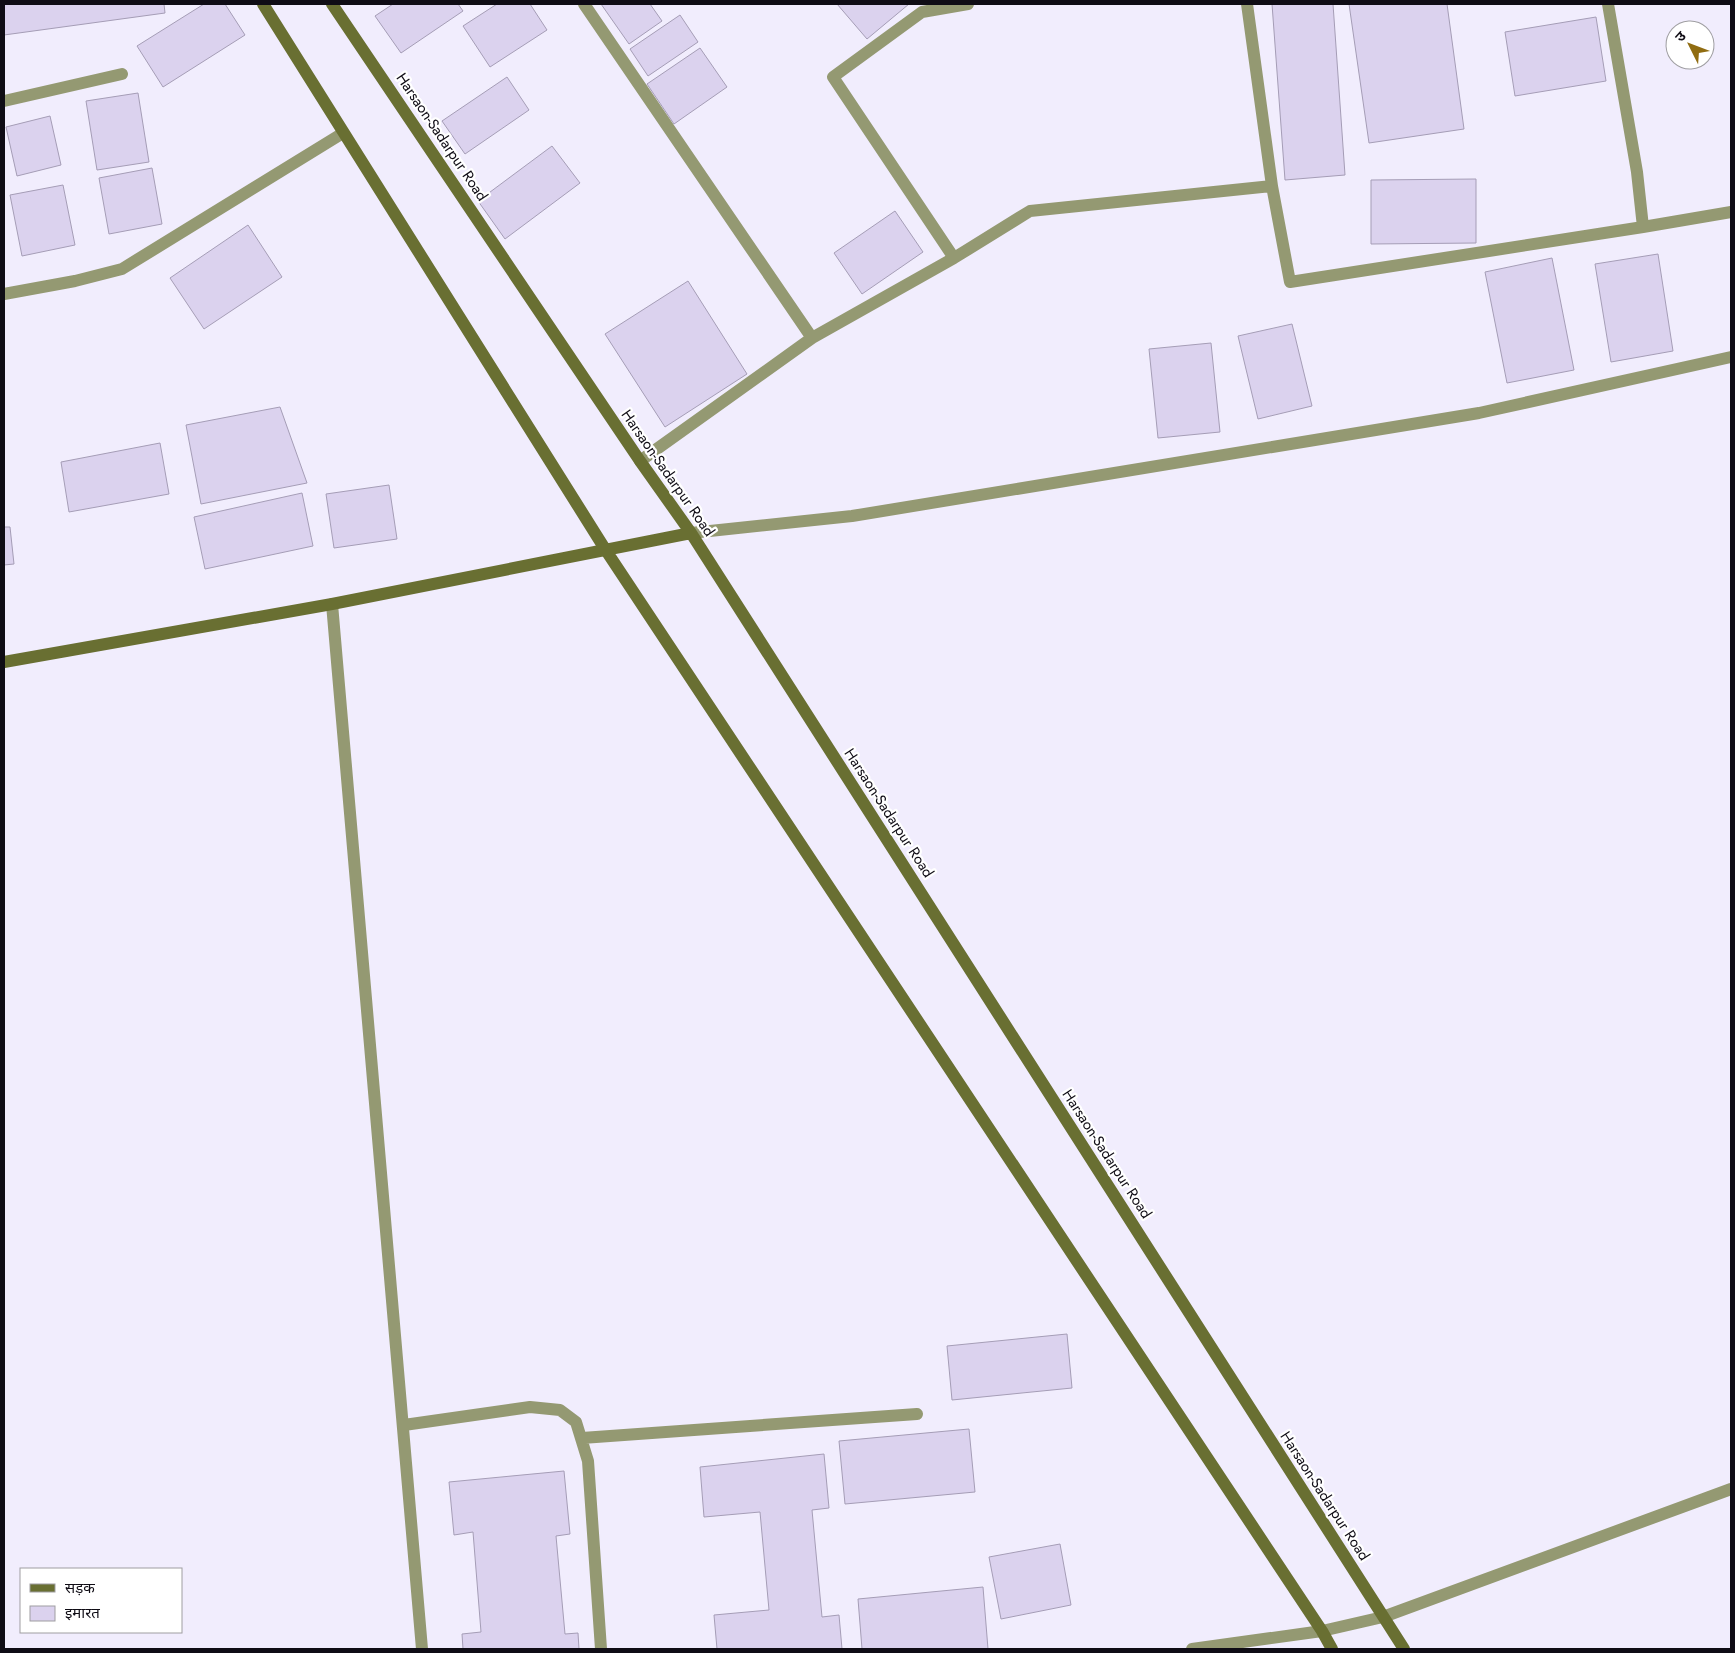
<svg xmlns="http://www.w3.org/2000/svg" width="1735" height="1653" viewBox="0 0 1735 1653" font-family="Jost,'Noto Sans Devanagari',sans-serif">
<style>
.building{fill:#dbd2ee;stroke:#a59db6}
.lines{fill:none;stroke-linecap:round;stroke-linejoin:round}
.lane{stroke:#949972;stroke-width:12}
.street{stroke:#949972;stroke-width:12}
.secondary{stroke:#696f32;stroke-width:12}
.labels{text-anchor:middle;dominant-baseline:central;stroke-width:4.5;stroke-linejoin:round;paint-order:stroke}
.street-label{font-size:15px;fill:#0f0c15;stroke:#fff}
</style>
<rect width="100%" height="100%" fill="#f1edfd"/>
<path class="building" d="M4,4H164L165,13L4,35Z
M204,4H225L245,35L163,87L137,46Z
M393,4H458L463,11L401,53L375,16Z
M497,4H530L547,30L490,67L463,26Z
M601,4H650L662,21L629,44Z
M837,4H909L867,39Z
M1272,4H1333L1345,175L1285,180Z
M1349,4H1447L1464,129L1369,143Z
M680,15L698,42L648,76L630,49Z
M1596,17L1606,81L1515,96L1505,32Z
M700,48L727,87L674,124L647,84Z
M507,77L529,110L465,154L442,121Z
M138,93L149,162L97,170L86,101Z
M50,116L61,165L17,176L6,127Z
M552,146L580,183L505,239L478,201Z
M152,168L162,224L109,234L99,178Z
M1476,179V243L1371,244V180Z
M63,185L75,245L22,256L10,195Z
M895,211L923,252L862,294L834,253Z
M248,225L282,277L204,329L170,278Z
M1658,254L1673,351L1611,362L1595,264Z
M1552,258L1574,370L1507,383L1485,272Z
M688,281L747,374L665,427L605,334Z
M1292,324L1312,406L1258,419L1238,336Z
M1211,343L1220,432L1158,438L1149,349Z
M280,407L307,483L201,504L186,425Z
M160,443L169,494L69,512L61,462Z
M389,485L397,539L334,548L326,494Z
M302,493L313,546L205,569L194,517Z
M4,527H10L14,564L4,565Z
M1067,1334L1072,1388L952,1400L947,1346Z
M969,1429L975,1492L845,1504L839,1441Z
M824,1454L829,1508L812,1510L822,1617L839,1615L842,1649H717L714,1615L769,1610L760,1512L704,1517L700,1467Z
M564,1471L570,1534L556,1536L565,1634L578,1633L579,1649H463L462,1634L481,1632L473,1532L454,1535L449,1482Z
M1060,1544L1071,1605L1001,1619L989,1557Z
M983,1587L988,1649H862L858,1599Z"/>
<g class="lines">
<path class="lane" d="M332,604L422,1649
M404,1425L530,1407L560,1410L576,1422L588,1461L601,1649
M582,1438L917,1414
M1192,1649L1322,1631"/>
<path class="street" d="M584,4L812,338
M1247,4L1272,186
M1608,4L1637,172L1643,227
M4,101L122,74
M954,258L833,77L922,12L968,4
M4,294L75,281L122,269L343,133
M640,461L812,338L954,258L1030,211L1272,186L1290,282L1643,227L1731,212
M691,533L852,516L1479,413L1731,357
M1322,1631L1383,1617L1731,1489"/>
<path class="secondary" d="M263,4L605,549L1322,1631L1332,1649
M332,4L640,461L691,533L1404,1649
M4,662L332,604L691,533"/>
</g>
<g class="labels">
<g class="street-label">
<text transform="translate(442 137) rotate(56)">Harsaon-Sadarpur Road</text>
<text transform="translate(668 473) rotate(55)">Harsaon-Sadarpur Road</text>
<text transform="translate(889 813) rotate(57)">Harsaon-Sadarpur Road</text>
<text transform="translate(1107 1154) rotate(57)">Harsaon-Sadarpur Road</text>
<text transform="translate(1325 1496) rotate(57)">Harsaon-Sadarpur Road</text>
</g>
</g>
<rect width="1735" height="1653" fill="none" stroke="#0f0c15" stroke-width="10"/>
<rect x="20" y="1568" width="162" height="65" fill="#ffffff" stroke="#9f9ea1"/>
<rect x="30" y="1584" width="25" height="8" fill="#696f32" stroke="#9f9ea1"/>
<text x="65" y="1593" font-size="15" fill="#0f0c15">सड़क</text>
<rect x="30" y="1606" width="25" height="15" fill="#dbd2ee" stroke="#9f9ea1"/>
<text x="65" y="1618" font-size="15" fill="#0f0c15">इमारत</text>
<g transform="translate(1690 45) rotate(312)"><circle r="24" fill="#ffffff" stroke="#9f9ea1"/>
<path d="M0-4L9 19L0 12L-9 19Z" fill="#906c11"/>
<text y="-8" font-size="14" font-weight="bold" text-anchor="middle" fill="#0f0c15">उ</text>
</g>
</svg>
